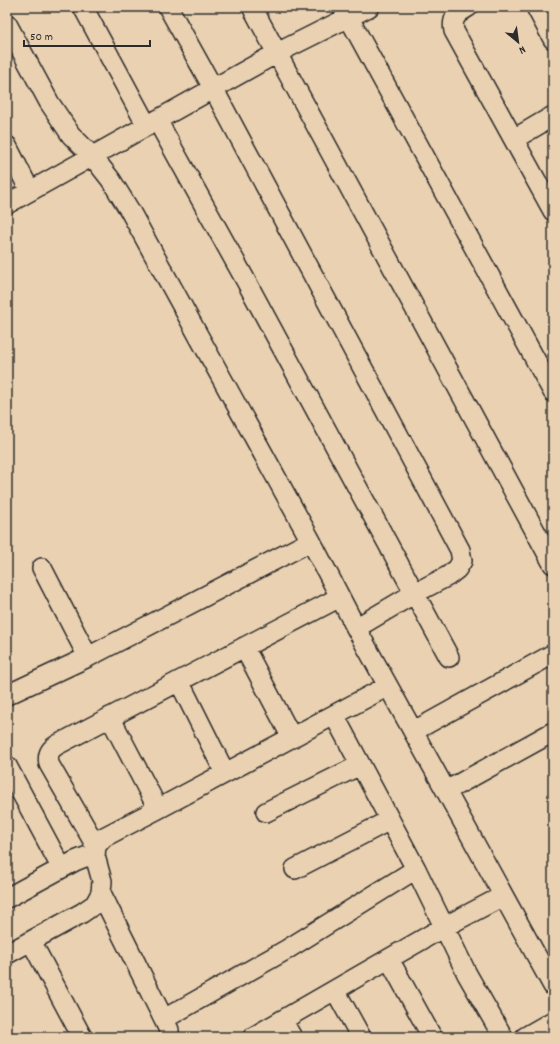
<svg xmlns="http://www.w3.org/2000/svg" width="560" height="1044" viewBox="0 0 560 1044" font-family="Dekko,sans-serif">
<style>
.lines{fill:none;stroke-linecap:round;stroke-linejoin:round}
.minor-casing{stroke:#2b2b2b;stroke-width:22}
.minor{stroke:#ead1b2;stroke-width:19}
</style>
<rect width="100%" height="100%" fill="#ead1b2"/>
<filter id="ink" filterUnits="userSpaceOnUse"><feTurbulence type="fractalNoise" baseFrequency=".025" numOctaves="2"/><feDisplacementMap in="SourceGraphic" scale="8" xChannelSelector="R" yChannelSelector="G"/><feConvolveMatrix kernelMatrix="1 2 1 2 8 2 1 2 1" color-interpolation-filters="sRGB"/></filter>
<g filter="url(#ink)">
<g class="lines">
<g class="minor-casing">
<path id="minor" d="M83,7L147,126
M168,7L213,88L460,550L462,561L457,569L448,576L415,593L356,628
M252,7L553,564
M343,7L553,392
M468,7C458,13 451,17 454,31L553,211
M536,7L553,39
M7,24L49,102L71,135L93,157L111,180L130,211L311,541L356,628L446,791L553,732
M157,120L246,281L449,657
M514,139L553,116
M7,146L30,191
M7,204L277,53L369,7
M42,568L88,657
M244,647L292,738
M179,681L225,773
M7,695L88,657L311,541
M334,715L416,869L467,974L503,1037
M110,717L158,809
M414,731L553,654
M7,766L61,867
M446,791L553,986
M266,812L360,765
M96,846L49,764C47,755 49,750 57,745L340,597
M295,869L390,820
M101,893L169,1030V1037
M7,898L75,861L85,857L95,856
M31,941L82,1037
M7,954L82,913L95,904L101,893L102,881L95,856L96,846L104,837L158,809L388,686
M389,959L432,1037
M335,990L361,1037
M164,1019L286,950L416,869
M282,1020L292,1037
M253,1037L444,927L503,896
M525,1037L553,1021"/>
</g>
<use href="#minor" class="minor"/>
</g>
</g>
<rect width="560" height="1044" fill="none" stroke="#ead1b2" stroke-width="24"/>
<rect x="12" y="12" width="536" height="1020" fill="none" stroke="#2b2b2b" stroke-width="1.5" filter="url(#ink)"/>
<g transform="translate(518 42) rotate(151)" stroke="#ead1b2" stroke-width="3" paint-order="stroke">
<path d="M0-3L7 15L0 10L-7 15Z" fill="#2b2b2b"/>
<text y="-6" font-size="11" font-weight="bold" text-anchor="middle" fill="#2b2b2b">N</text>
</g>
<path d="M24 40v6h126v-6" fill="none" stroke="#2b2b2b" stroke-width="2"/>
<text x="30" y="40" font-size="12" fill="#2b2b2b" stroke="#ead1b2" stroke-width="3" paint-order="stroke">50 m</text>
</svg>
